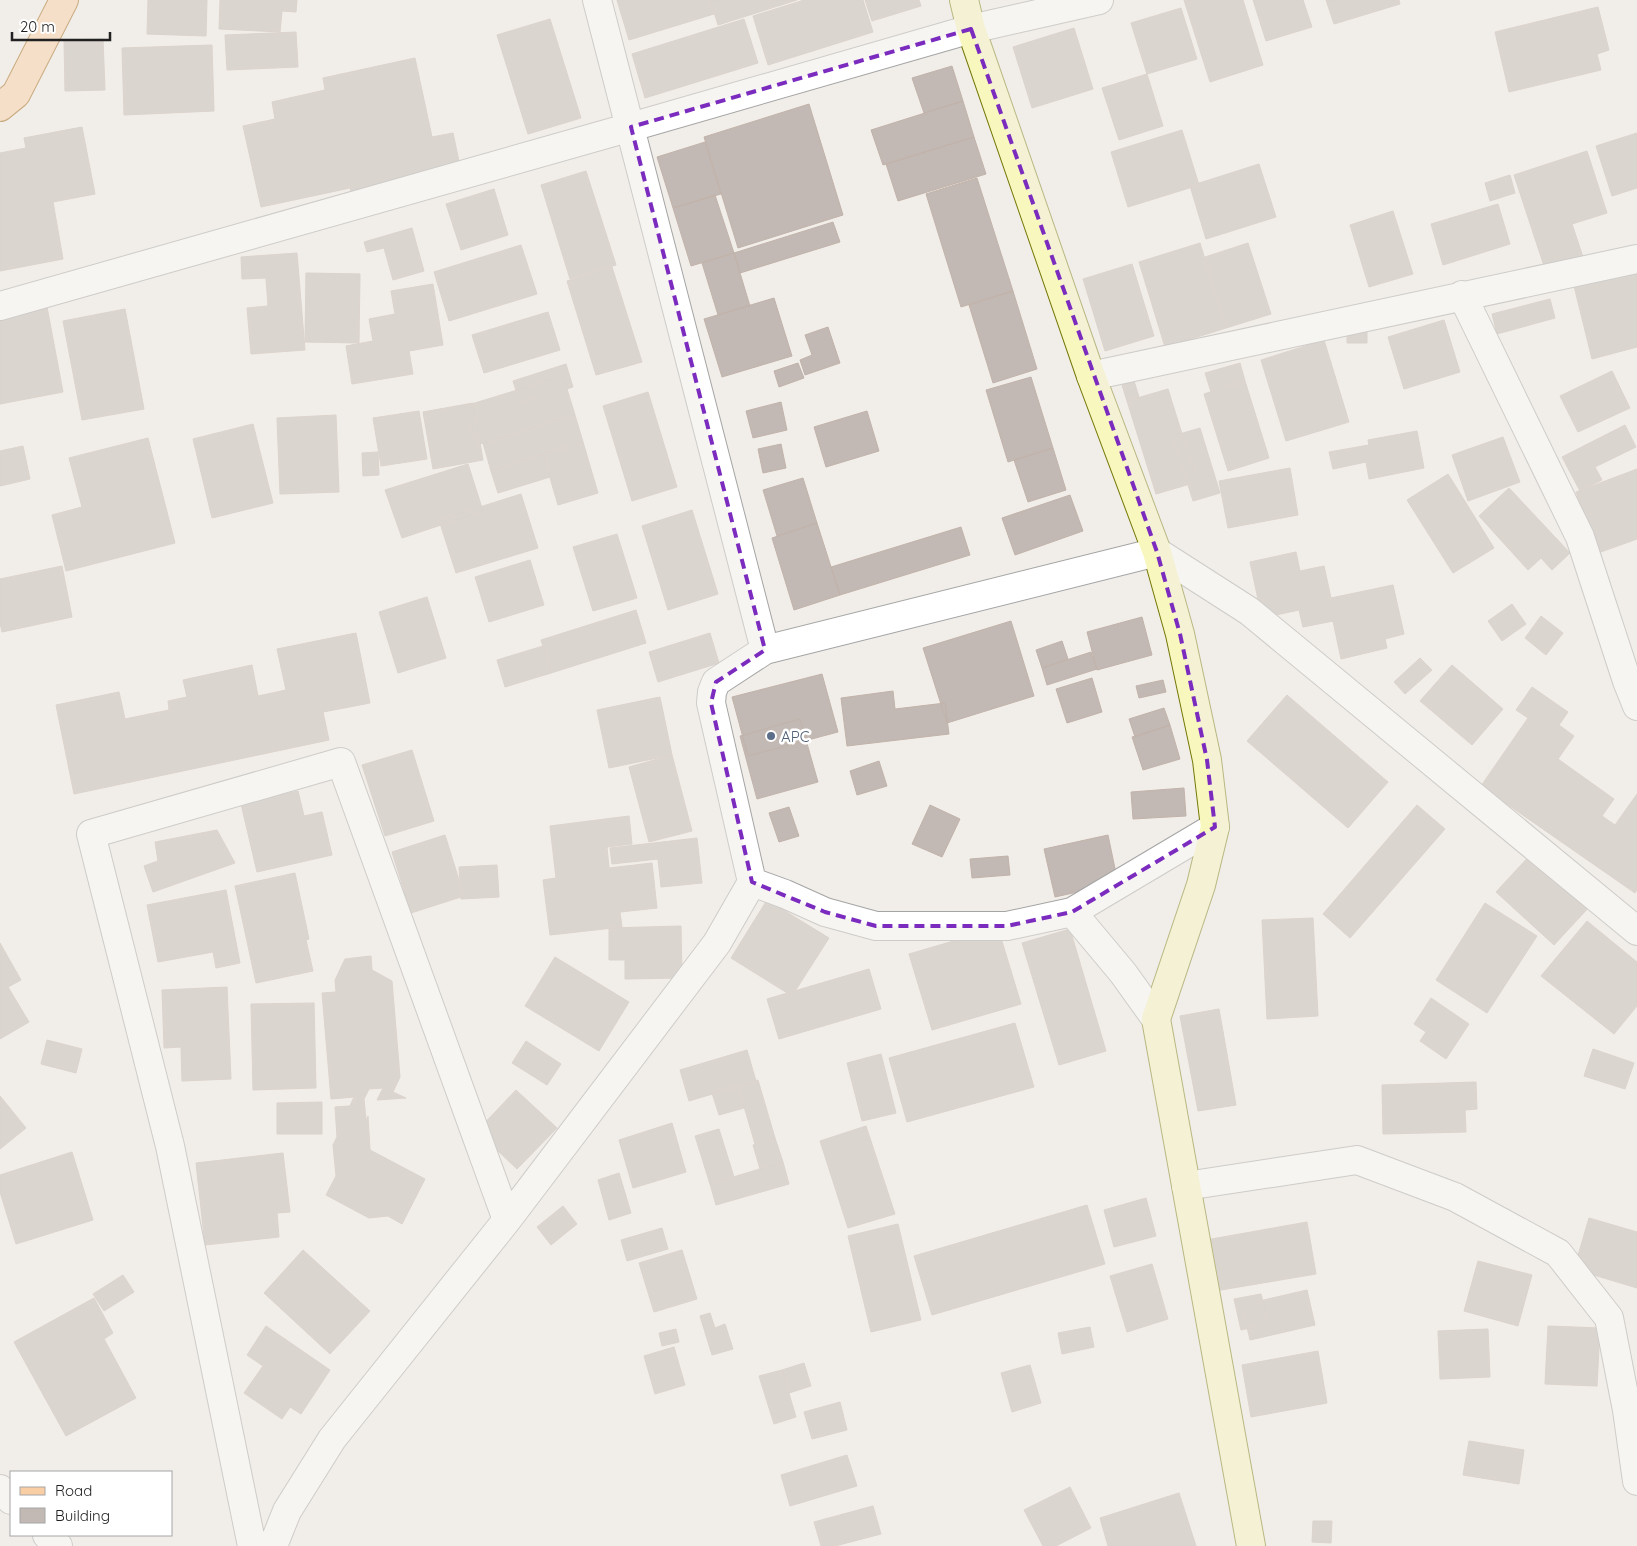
<svg xmlns="http://www.w3.org/2000/svg" width="1637" height="1546" viewBox="0 0 1637 1546" font-family="Quicksand,sans-serif">
<style>
.building{fill:#c2b9b4;stroke:#c2b3aa}
.lines{fill:none;stroke-linecap:round;stroke-linejoin:round}
.street-casing{stroke:#a5a5a5;stroke-width:30}
.secondary-casing{stroke:#747808;stroke-width:30}
.primary-casing{stroke:#9a5c04;stroke-width:30}
.street{stroke:#fff;stroke-width:28}
.secondary{stroke:#f8f7be;stroke-width:28}
.primary{stroke:#facea4;stroke-width:28}
.marked{fill:none;stroke:#7b2cbf;stroke-width:4;stroke-dasharray:10 6;stroke-linejoin:round}
.service-dot{fill:#5c6f8a;stroke:#fff;stroke-width:2}
.labels{text-anchor:middle;dominant-baseline:central;stroke-width:5;stroke-linejoin:round;paint-order:stroke}
.service-label{font-size:15px;fill:#4e5e75;stroke:#fff;text-anchor:start}
</style>
<rect width="100%" height="100%" fill="#f1ede8"/>
<path class="building" d="M148,0H207L206,36L147,34Z
M220,0H297L296,12L282,11L280,32L219,29Z
M617,0H710L714,14L629,40Z
M710,0H797L718,25Z
M804,0H863L873,32L768,65L753,16Z
M865,0H919L921,6L872,21Z
M1184,0H1243L1263,65L1210,82Z
M1253,0H1303L1312,27L1266,41Z
M1326,0H1399L1400,4L1334,24Z
M1598,7L1609,50L1597,54L1601,70L1509,92L1495,32Z
M1181,8L1197,59L1147,74L1131,23Z
M550,19L581,118L528,134L497,35Z
M744,19L758,63L645,98L632,54Z
M1074,28L1093,89L1032,108L1013,47Z
M296,32L298,67L227,70L225,35Z
M103,39L105,90L65,91L64,40Z
M212,45L214,111L124,115L122,48Z
M415,58L432,137L453,133L461,171L352,195L350,188L261,207L243,126L275,119L272,102L325,90L323,78Z
M952,66L963,101L924,113L912,78Z
M1147,74L1163,126L1119,140L1102,88Z
M963,101L974,137L883,165L871,130Z
M809,104L843,215L738,248L704,137Z
M82,127L95,194L53,202L63,259L0,271V153L26,148L24,138Z
M1182,130L1199,185L1128,207L1111,152Z
M1637,133V188L1612,196L1596,146Z
M974,137L986,174L898,201L886,164Z
M705,142L721,194L673,208L657,157Z
M1587,151L1607,213L1572,224L1583,257L1545,269L1514,175Z
M1259,164L1276,217L1206,239L1190,186Z
M586,171L616,265L570,279L541,185Z
M1510,175L1515,193L1490,201L1485,183Z
M977,178L1013,291L961,307L926,194Z
M494,189L508,235L461,250L446,204Z
M715,195L734,253L691,266L673,208Z
M1498,204L1510,244L1443,265L1431,224Z
M1393,211L1413,274L1369,287L1350,225Z
M833,222L840,242L740,273L734,253Z
M412,228L424,271L393,280L384,248L367,252L364,242Z
M1200,243L1226,328L1165,347L1139,262Z
M1248,243L1271,314L1226,328L1205,257Z
M521,245L537,294L449,321L434,272Z
M297,253L305,350L251,354L247,308L268,306L266,278L242,279L241,257Z
M734,253L750,306L718,315L702,263Z
M1132,264L1154,336L1105,351L1083,279Z
M612,267L642,362L596,375L567,281Z
M1637,269V347L1592,359L1574,286Z
M306,273L360,274L359,343L305,342Z
M433,284L443,345L409,351L413,374L352,384L346,346L373,341L369,319L395,314L391,291Z
M1013,291L1037,369L993,383L969,305Z
M774,298L792,356L722,377L704,319Z
M1550,299L1555,318L1497,334L1492,314Z
M47,307L63,392L0,404V316Z
M125,309L144,409L82,420L63,321Z
M548,312L560,350L484,373L472,335Z
M1444,320L1460,372L1404,389L1388,337Z
M1347,323H1367V343H1347Z
M828,327L840,363L805,375L800,360L812,355L805,335Z
M1324,340L1349,422L1286,441L1261,360Z
M798,363L804,378L779,387L774,371Z
M1240,363L1245,381L1211,392L1205,373Z
M566,364L573,387L520,403L513,381Z
M1612,371L1630,408L1578,432L1560,396Z
M563,376L575,415L477,445L465,406Z
M1031,377L1053,448L1008,462L986,390Z
M1134,381L1139,397L1127,401L1122,385Z
M1245,381L1269,458L1228,471L1204,394Z
M1168,389L1197,482L1156,494L1127,401Z
M648,392L677,487L632,501L603,406Z
M781,402L787,430L753,438L746,411Z
M473,403L483,460L433,469L423,412Z
M419,411L427,459L381,466L373,418Z
M867,411L879,451L826,467L814,427Z
M336,415L339,492L280,494L277,418Z
M575,415L583,442L491,471L483,443Z
M253,424L273,503L212,518L193,439Z
M1625,425L1636,447L1595,467L1602,480L1580,491L1562,457Z
M1200,428L1220,493L1193,501L1173,436Z
M1417,431L1424,468L1369,479L1366,462L1333,469L1329,452L1369,445L1368,440Z
M1503,437L1520,482L1468,501L1452,455Z
M148,438L175,543L66,571L52,515L82,507L69,458Z
M583,442L598,493L558,505L543,454Z
M781,444L786,468L763,473L758,449Z
M23,446L30,479L0,486V451Z
M1053,448L1066,490L1028,502L1014,460Z
M378,452L379,475L363,476L362,453Z
M543,454L550,477L498,493L491,471Z
M468,464L483,511L402,538L385,490Z
M1290,468L1298,515L1228,528L1219,481Z
M1637,469V539L1598,553L1576,492Z
M1448,474L1494,548L1453,573L1407,500Z
M803,478L817,523L777,536L763,490Z
M1509,488L1570,553L1552,570L1541,558L1528,570L1479,516Z
M521,494L538,548L456,573L439,520Z
M1070,495L1083,531L1015,555L1002,518Z
M692,510L718,594L668,610L642,526Z
M817,523L840,595L794,610L772,538Z
M961,527L970,555L840,595L831,567Z
M617,534L637,598L593,611L573,547Z
M1296,552L1300,571L1324,566L1331,598L1393,585L1404,634L1385,639L1387,648L1341,659L1333,621L1303,627L1299,610L1262,618L1250,562Z
M530,560L544,605L489,622L475,577Z
M62,566L72,617L2,632L0,623V579Z
M427,597L446,658L398,673L379,612Z
M1512,604L1526,624L1502,641L1488,621Z
M636,610L646,643L551,673L541,640Z
M1541,616L1563,633L1546,655L1525,638Z
M1142,617L1152,655L1097,670L1087,632Z
M1011,621L1034,696L947,723L923,648Z
M356,633L370,703L323,712L329,740L74,794L56,705L119,692L125,719L169,710L168,701L187,697L183,680L252,665L258,696L286,690L277,649Z
M710,633L719,663L658,682L649,652Z
M1062,641L1068,659L1042,668L1036,650Z
M543,646L551,673L505,687L497,660Z
M1091,652L1097,669L1047,685L1042,668Z
M1420,658L1432,670L1405,694L1394,682Z
M1452,665L1503,709L1472,745L1420,701Z
M822,674L838,732L748,756L732,697Z
M1092,678L1102,712L1067,723L1056,689Z
M1163,680L1166,692L1139,698L1136,686Z
M1532,687L1568,712L1559,725L1574,736L1558,759L1614,799L1602,816L1615,825L1637,794V890L1635,893L1481,786L1528,718L1516,710Z
M893,691L895,709L945,703L949,734L847,746L841,698Z
M1287,695L1388,782L1348,828L1247,741Z
M660,697L672,755L609,768L597,710Z
M1164,708L1170,725L1135,737L1129,719Z
M800,719L818,782L757,799L740,736Z
M1170,725L1180,759L1143,770L1132,737Z
M412,750L434,821L385,836L362,765Z
M672,755L692,831L649,842L629,767Z
M879,761L887,786L857,795L850,771Z
M1184,788L1186,816L1133,819L1131,792Z
M298,791L304,816L322,812L332,855L257,872L241,804Z
M930,805L960,819L942,857L912,844Z
M1417,805L1445,829L1350,938L1323,914Z
M789,807L799,836L779,842L769,813Z
M629,816L632,844L607,847L609,868L652,863L657,908L620,912L622,927L550,935L543,880L556,878L550,826Z
M217,830L235,863L153,892L144,866L158,861L155,842Z
M445,835L464,896L411,913L392,852Z
M1108,835L1118,883L1055,897L1044,849Z
M697,838L702,883L661,887L658,859L612,864L610,848Z
M1533,852L1591,905L1554,945L1496,892Z
M1008,856L1010,875L972,878L970,859Z
M497,865L499,897L461,899L459,867Z
M295,873L309,939L306,940L313,971L256,983L235,886Z
M226,890L240,963L216,968L213,952L158,962L147,905Z
M767,900L829,938L792,996L731,958Z
M1485,903L1537,936L1487,1013L1436,980Z
M1313,918L1318,1016L1267,1019L1262,920Z
M1587,921L1637,962V1006L1614,1034L1541,976Z
M681,926L682,978L625,979V960H609V928Z
M998,928L1021,1004L932,1030L909,954Z
M1070,929L1106,1051L1059,1065L1022,943Z
M0,943L21,980L8,987L29,1022L0,1039Z
M371,956L372,970L392,981L400,1077L393,1092L406,1098L377,1100L383,1088L369,1089L364,1099L366,1120L368,1116L370,1150L425,1179L402,1224L388,1216L369,1218L326,1195L336,1176L333,1145L337,1137L335,1107L350,1106L354,1097L331,1099L322,993L336,992L335,980L345,959Z
M555,957L629,1002L599,1051L525,1006Z
M869,969L881,1009L779,1039L767,999Z
M227,987L231,1079L182,1081L181,1047L164,1048L162,990Z
M1431,998L1469,1024L1446,1059L1420,1041L1426,1032L1414,1024Z
M314,1003L316,1088L253,1090L251,1004Z
M1219,1009L1236,1105L1198,1111L1180,1016Z
M1015,1023L1034,1087L907,1122L889,1058Z
M47,1040L82,1049L76,1073L41,1064Z
M526,1041L561,1064L547,1085L512,1063Z
M1593,1049L1634,1063L1625,1089L1584,1076Z
M747,1050L756,1081L689,1101L680,1070Z
M881,1054L896,1113L862,1121L847,1063Z
M758,1080L775,1138L755,1144L738,1086Z
M1476,1082L1477,1109L1465,1110L1466,1132L1383,1134L1382,1085Z
M738,1086L744,1108L719,1115L712,1093Z
M516,1090L557,1128L517,1169L477,1131Z
M0,1096L26,1128L0,1149Z
M322,1102V1134H277V1103Z
M672,1123L686,1172L633,1188L619,1140Z
M866,1126L895,1214L848,1228L820,1141Z
M719,1129L734,1177L710,1184L695,1136Z
M775,1138L783,1162L760,1169L753,1145Z
M72,1152L93,1220L16,1244L0,1192V1175Z
M283,1153L290,1212L277,1213L279,1237L205,1245L196,1163Z
M783,1162L789,1184L716,1205L710,1184Z
M619,1173L631,1213L609,1220L598,1180Z
M1146,1198L1156,1236L1114,1247L1104,1210Z
M1087,1205L1105,1264L932,1315L914,1256Z
M563,1206L577,1224L551,1245L537,1227Z
M1589,1218L1637,1232V1288L1574,1269Z
M1307,1222L1316,1274L1215,1291L1206,1240Z
M898,1224L921,1320L871,1332L848,1236Z
M662,1228L668,1249L627,1261L621,1240Z
M303,1250L370,1311L330,1354L264,1293Z
M682,1250L697,1299L654,1312L639,1263Z
M1478,1261L1532,1275L1518,1326L1464,1311Z
M1152,1264L1168,1319L1127,1332L1110,1276Z
M123,1275L134,1292L104,1311L93,1294Z
M1307,1290L1315,1325L1250,1340L1242,1305Z
M1261,1294L1268,1324L1241,1330L1234,1299Z
M94,1298L113,1333L104,1339L136,1398L66,1436L14,1342Z
M710,1313L715,1328L725,1324L733,1349L712,1355L700,1316Z
M266,1326L330,1370L301,1414L290,1407L282,1419L244,1393L263,1366L247,1355Z
M1548,1326L1600,1328L1597,1386L1545,1384Z
M1090,1327L1094,1347L1062,1354L1058,1333Z
M676,1329L679,1342L662,1346L659,1333Z
M1488,1329L1490,1377L1440,1379L1438,1331Z
M674,1347L685,1385L655,1394L644,1356Z
M1318,1351L1327,1403L1251,1417L1242,1365Z
M804,1363L811,1386L789,1393L782,1370Z
M1030,1365L1041,1403L1012,1412L1001,1373Z
M782,1370L796,1417L774,1424L759,1376Z
M840,1402L847,1430L812,1439L804,1412Z
M1469,1441L1524,1450L1519,1484L1463,1475Z
M847,1455L857,1486L790,1506L781,1475Z
M1070,1487L1091,1528L1056,1546H1043L1024,1510Z
M1179,1493L1196,1546H1108L1100,1518Z
M873,1506L881,1534L835,1546H821L814,1522Z
M1313,1521H1332L1331,1543L1312,1542Z"/>
<g class="lines">
<g class="street-casing">
<path id="street" d="M1462,295L1580,537L1627,681L1637,706
M0,306L631,127L971,29L1099,0
M1091,376L1637,259
M765,650L1157,552L1249,611L1637,931
M752,882L785,894L825,912L876,926H1007L1072,912L1123,973L1156,1019
M1072,912L1215,827
M1186,1186L1357,1160L1455,1197L1558,1253L1609,1318L1627,1410L1637,1481
M0,1489L11,1500
M47,1535L58,1546
M252,1546L170,1146L91,834L341,762L507,1220
M273,1546L287,1511L332,1439L507,1220L717,943L752,882L711,703L712,692L716,682L765,650L597,0"/>
</g>
<g class="secondary-casing">
<path id="secondary" d="M964,0L971,29L1091,376L1157,552L1180,634L1207,760L1215,827L1201,885L1156,1019L1251,1546"/>
</g>
<g class="primary-casing">
<path id="primary" d="M0,107L16,94L64,0"/>
</g>
<use href="#street" class="street"/>
<use href="#secondary" class="secondary"/>
<use href="#primary" class="primary"/>
</g>
<path d="M0 0H1637V1546H0ZM971,29L1157,552L1180,634L1207,760L1215,827L1072,912L1007,926H876L825,912L752,882L711,703L716,682L765,650L631,127Z" fill="#f1ede8" fill-opacity=".55" fill-rule="evenodd"/>
<path class="marked" d="M971,29L1157,552L1180,634L1207,760L1215,827L1072,912L1007,926H876L825,912L752,882L711,703L716,682L765,650L631,127Z"/>
<circle class="service-dot" cx="771" cy="736" r="5"/>
<g class="labels">
<g class="service-label">
<text x="781" y="736">APC</text>
</g>
</g>
<rect x="10" y="1471" width="162" height="65" fill="#ffffff" stroke="#a6a6a6"/>
<rect x="20" y="1487" width="25" height="8" fill="#facea4" stroke="#a6a6a6"/>
<text x="55" y="1496" font-size="15" fill="#212121">Road</text>
<rect x="20" y="1508" width="25" height="15" fill="#c2b9b4" stroke="#a6a6a6"/>
<text x="55" y="1521" font-size="15" fill="#212121">Building</text>
<path d="M12 32v8h98v-8" fill="none" stroke="#212121" stroke-width="2.5"/>
<text x="20" y="32" font-size="15" fill="#212121" stroke="#ffffff" stroke-width="4" paint-order="stroke">20 m</text>
</svg>
